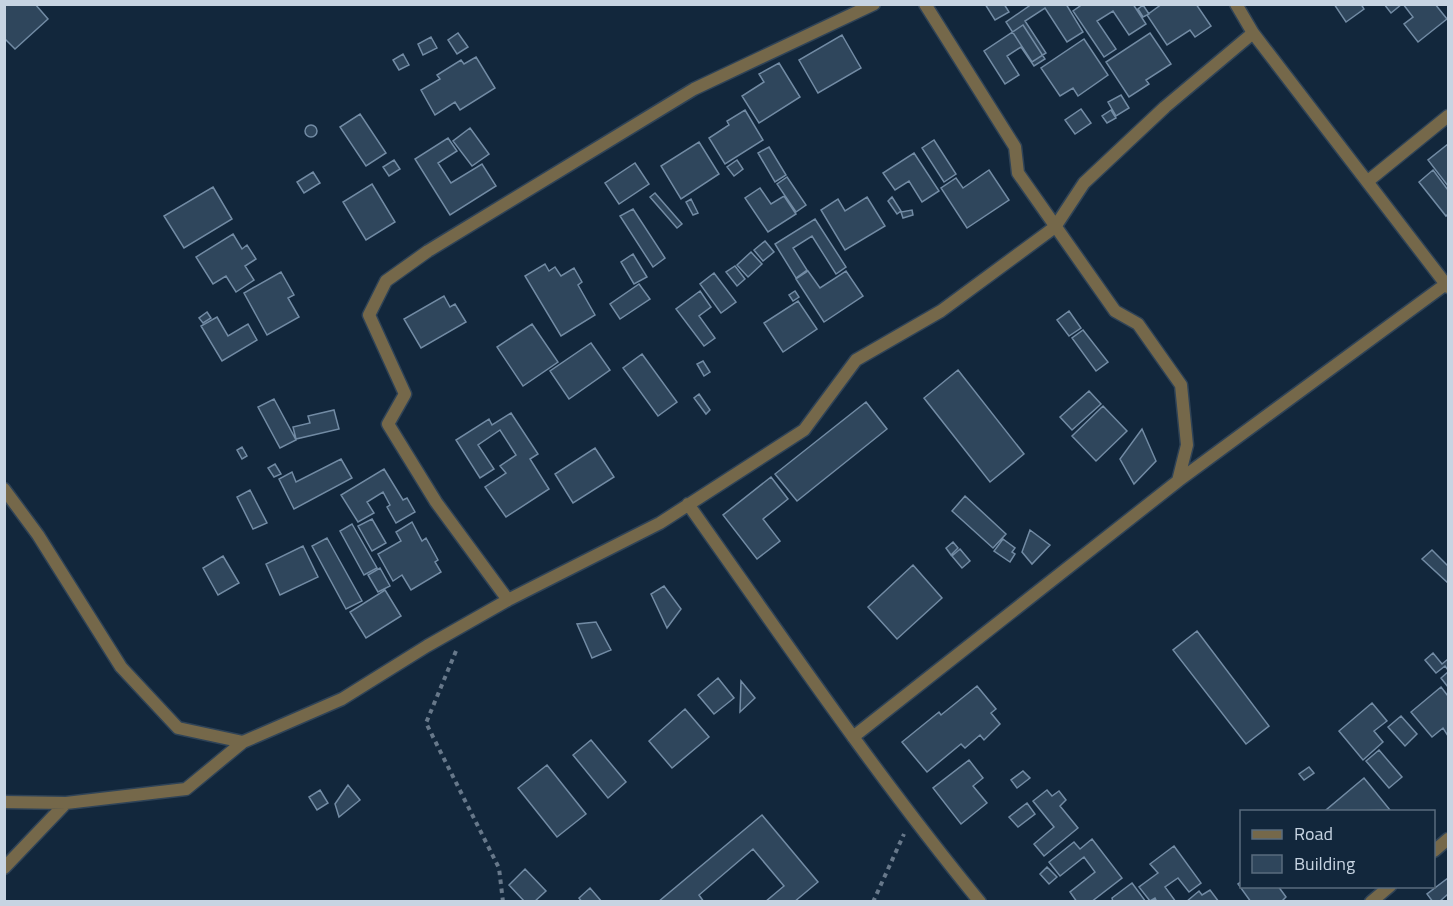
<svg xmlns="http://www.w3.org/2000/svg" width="1453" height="906" viewBox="0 0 1453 906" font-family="'Titillium Web',sans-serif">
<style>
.building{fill:#2f465c;stroke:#728ba4;stroke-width:1.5}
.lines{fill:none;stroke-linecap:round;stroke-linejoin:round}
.minor-casing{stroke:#2f4357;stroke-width:15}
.path{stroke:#67788a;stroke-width:4;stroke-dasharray:4.5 4.5;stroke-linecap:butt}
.minor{stroke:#75684a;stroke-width:12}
</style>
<rect width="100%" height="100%" fill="#12273c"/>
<path class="building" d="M4,4H35L48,19L15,49L4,38Z
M985,4H1004L1009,12L995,20Z
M1032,4H1066L1083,32L1067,42L1045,8L1025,21L1046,53L1032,62L1006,22Z
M1083,4H1133L1146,24L1129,35L1113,11L1097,21L1116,49L1104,57L1073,11Z
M1162,4H1196L1211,26L1195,37L1190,30L1167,45L1147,15Z
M1334,4H1361L1364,9L1346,22Z
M1384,4H1402L1391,13Z
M1403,4H1435L1447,19L1418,42L1404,24L1413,17Z
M1143,5L1149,14L1143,17L1138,9Z
M1023,25L1045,59L1034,66L1021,47L1007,56L1019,75L1005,84L984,51Z
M458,33L468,47L457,54L448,40Z
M1150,33L1171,64L1146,80L1149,84L1129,97L1106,62Z
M842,35L861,68L818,93L799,60Z
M431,37L437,48L423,55L418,44Z
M1084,39L1108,75L1078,96L1073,88L1060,96L1041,68Z
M403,54L409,65L399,70L393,60Z
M476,57L495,88L460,110L455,102L435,115L421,90L440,79L437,75L461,60L464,64Z
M779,63L800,97L759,123L742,96L764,82L759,74Z
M1121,95L1129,108L1116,116L1108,102Z
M1081,109L1091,123L1075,134L1065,120Z
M745,110L763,140L725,164L709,138L729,125L727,121Z
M1111,110L1116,118L1107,123L1102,116Z
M360,114L386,153L366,166L340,127Z
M305 131a6 6 0 1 1 12 0a6 6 0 1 1-12 0Z
M470,128L489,154L472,166L453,141Z
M448,138L457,151L438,163L451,183L482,164L496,186L450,215L415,159Z
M934,140L956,174L944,182L922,148Z
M699,142L719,174L681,199L661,166Z
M1448,144V186L1428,160Z
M769,147L786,175L775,182L758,153Z
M914,153L939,191L922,202L909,181L895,190L883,173Z
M394,160L400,169L389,176L383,167Z
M737,160L743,169L734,176L727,167Z
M635,163L649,184L619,204L605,183Z
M989,170L1009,200L967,228L941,188L956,178L963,188Z
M1433,170L1448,190V214L1446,216L1419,182Z
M313,172L320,183L304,193L297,182Z
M787,177L806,205L796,212L777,184Z
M372,184L395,222L366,240L343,202Z
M213,187L232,219L184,248L164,216Z
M760,188L771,204L784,196L796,214L768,232L745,198Z
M655,193L682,224L677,228L650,197Z
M867,197L885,226L845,250L821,210L838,199L845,211Z
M892,197L901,211L897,214L888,201Z
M691,199L698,213L693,215L686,202Z
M633,209L665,258L653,267L620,216Z
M912,210L913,215L903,218L901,212Z
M815,219L846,267L836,274L812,236L793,248L807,270L796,278L775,244Z
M233,234L242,249L247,245L256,259L245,266L254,280L236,292L226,276L213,284L196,257Z
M765,241L774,252L763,261L754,250Z
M751,252L762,264L748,277L737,265Z
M633,254L647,277L634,284L621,262Z
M545,264L549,271L555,267L561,276L574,268L582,282L578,285L595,315L561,336L525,276Z
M735,266L745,279L737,286L726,272Z
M808,271L820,288L846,271L863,296L824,322L796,279Z
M281,272L294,295L288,298L299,317L267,335L244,293Z
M714,273L736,302L721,313L700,284Z
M639,284L650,299L620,319L610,304Z
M700,291L711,307L699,316L715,338L704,346L676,309Z
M795,291L799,297L793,301L789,295Z
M444,296L450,307L455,304L466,322L421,348L404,319Z
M798,301L817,329L783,352L764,323Z
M1069,311L1081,328L1069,336L1057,320Z
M207,312L211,318L203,323L199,318Z
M217,317L228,336L248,324L257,340L222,361L201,326Z
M532,324L558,362L523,386L497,347Z
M1083,330L1108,362L1096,371L1072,338Z
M591,343L610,370L569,399L550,371Z
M642,354L677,402L658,416L623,368Z
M703,361L710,372L704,376L697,364Z
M958,370L1024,454L990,482L924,398Z
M1089,391L1101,404L1072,430L1060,417Z
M699,394L710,410L706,414L694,398Z
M274,399L296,440L280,448L258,407Z
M866,402L887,429L797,501L775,474Z
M1103,406L1127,431L1096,461L1072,436Z
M334,410L339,429L296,439L293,427L310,423L308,416Z
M511,413L538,454L530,459L549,489L506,517L485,487L506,473L500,466L516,455L500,430L478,445L494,469L480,478L456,440L489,419L492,425Z
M1142,429L1156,461L1134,484L1120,459Z
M242,447L247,456L242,459L237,450Z
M595,448L614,477L573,503L555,474Z
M341,459L352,478L294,509L279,479L292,472L296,482Z
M275,464L281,474L274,477L268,468Z
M384,469L403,500L407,498L415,512L396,523L387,507L390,505L383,492L367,502L374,513L358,522L341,495Z
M771,477L788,499L763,519L780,541L757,559L723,515Z
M250,490L267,523L253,529L237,497Z
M965,496L1006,534L993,548L952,511Z
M372,519L386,543L372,551L358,526Z
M412,522L422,541L426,538L438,560L435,562L441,572L411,590L402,575L393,581L378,554L401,541L396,532Z
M352,524L377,568L364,575L340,531Z
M1030,530L1050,545L1032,564L1022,552Z
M327,538L362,601L346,609L312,546Z
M1003,539L1015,548L1012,552L1015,554L1010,562L994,551Z
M953,542L958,548L951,555L946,548Z
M303,546L318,577L280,595L266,564Z
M960,549L970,561L962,568L952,556Z
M1432,550L1448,566V583L1422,559Z
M223,556L239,583L218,595L203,568Z
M913,565L942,598L897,639L868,607Z
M380,568L390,586L378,592L368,575Z
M664,586L681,609L667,628L651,594Z
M385,590L401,616L366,638L350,612Z
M596,622L611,650L592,658L577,624Z
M1197,631L1269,726L1246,744L1173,650Z
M1433,653L1442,664L1448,659V670L1445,666L1436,673L1425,660Z
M1448,672V687L1441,678Z
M718,678L734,698L714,714L698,695Z
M741,681L755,698L740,712Z
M977,686L996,709L991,713L1000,724L984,740L980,735L965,748L961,744L927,772L902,742L939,712L941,715Z
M1441,687L1448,696V736L1443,728L1432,737L1411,712Z
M1372,703L1387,721L1374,731L1383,742L1363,760L1339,731Z
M685,709L709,737L672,768L649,741Z
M1401,716L1417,734L1405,746L1388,727Z
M591,740L626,782L608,798L573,755Z
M1379,750L1402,777L1389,788L1366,761Z
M969,760L983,778L973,786L987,803L961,824L933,788Z
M547,765L586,814L557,837L518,788Z
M1309,767L1314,773L1304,780L1299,774Z
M1023,771L1030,778L1017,788L1011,780Z
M1364,778L1390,810L1327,812L1326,810Z
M348,785L360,800L339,817L335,804Z
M320,790L328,803L317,810L309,797Z
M1047,790L1052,796L1059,791L1066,800L1060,806L1078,828L1044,856L1034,844L1054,827L1033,801Z
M1027,803L1035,814L1018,827L1009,817Z
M762,815L818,882L794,902H765L784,886L753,849L699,895L704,902H658Z
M1092,839L1122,878L1091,902H1077L1070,892L1095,872L1084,857L1060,876L1049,862L1074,842L1080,849Z
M1174,846L1201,883L1189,892L1178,878L1165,887L1176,902H1157L1155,898L1150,901L1139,887L1158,873L1150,864Z
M1047,867L1057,877L1049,884L1040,874Z
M525,869L546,891L534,902H525L509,885Z
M1448,878V894L1439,902H1433L1427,894Z
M1242,881V886H1278L1286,897L1281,902H1251L1238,884Z
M1132,883L1146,902H1113L1112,898Z
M590,888L602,902H582L579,898Z
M1210,890L1219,902H1186L1199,891L1202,895Z"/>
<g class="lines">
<g class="minor-casing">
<path id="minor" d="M925,4L1015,147L1018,173L1115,311L1138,324L1181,385L1187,445L1178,481
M1236,4L1253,33L1448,287
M1368,181L1448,116
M4,489L38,535L121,667L178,728L243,742
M688,504C783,638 875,774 980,902
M508,600L436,502L388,424L405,394L369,315L386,281L428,251L694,89L874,4
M853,737L1178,481L1446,284
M4,802L66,803L186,789L243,742L342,699L427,646L508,600L660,523L804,430L856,360L941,311L1055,227L1084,183L1165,107L1253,33
M1434,851L1448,839
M4,868L66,803
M1371,902L1390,886"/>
</g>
<path class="path" d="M456,651L426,723L499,868L503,902
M873,902L904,834"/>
<use href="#minor" class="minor"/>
</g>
<rect width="1453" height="906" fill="none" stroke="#c7d4e2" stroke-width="12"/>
<rect x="1240" y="810" width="195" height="78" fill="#12273c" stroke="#5a6c7e" stroke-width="1.5"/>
<rect x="1252" y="830" width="30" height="9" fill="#75684a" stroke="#5a6c7e" stroke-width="1.5"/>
<text x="1294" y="840" font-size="18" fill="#c7d4e2">Road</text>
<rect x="1252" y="855" width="30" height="18" fill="#2f465c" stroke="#5a6c7e" stroke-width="1.5"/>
<text x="1294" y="870" font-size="18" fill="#c7d4e2">Building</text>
</svg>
